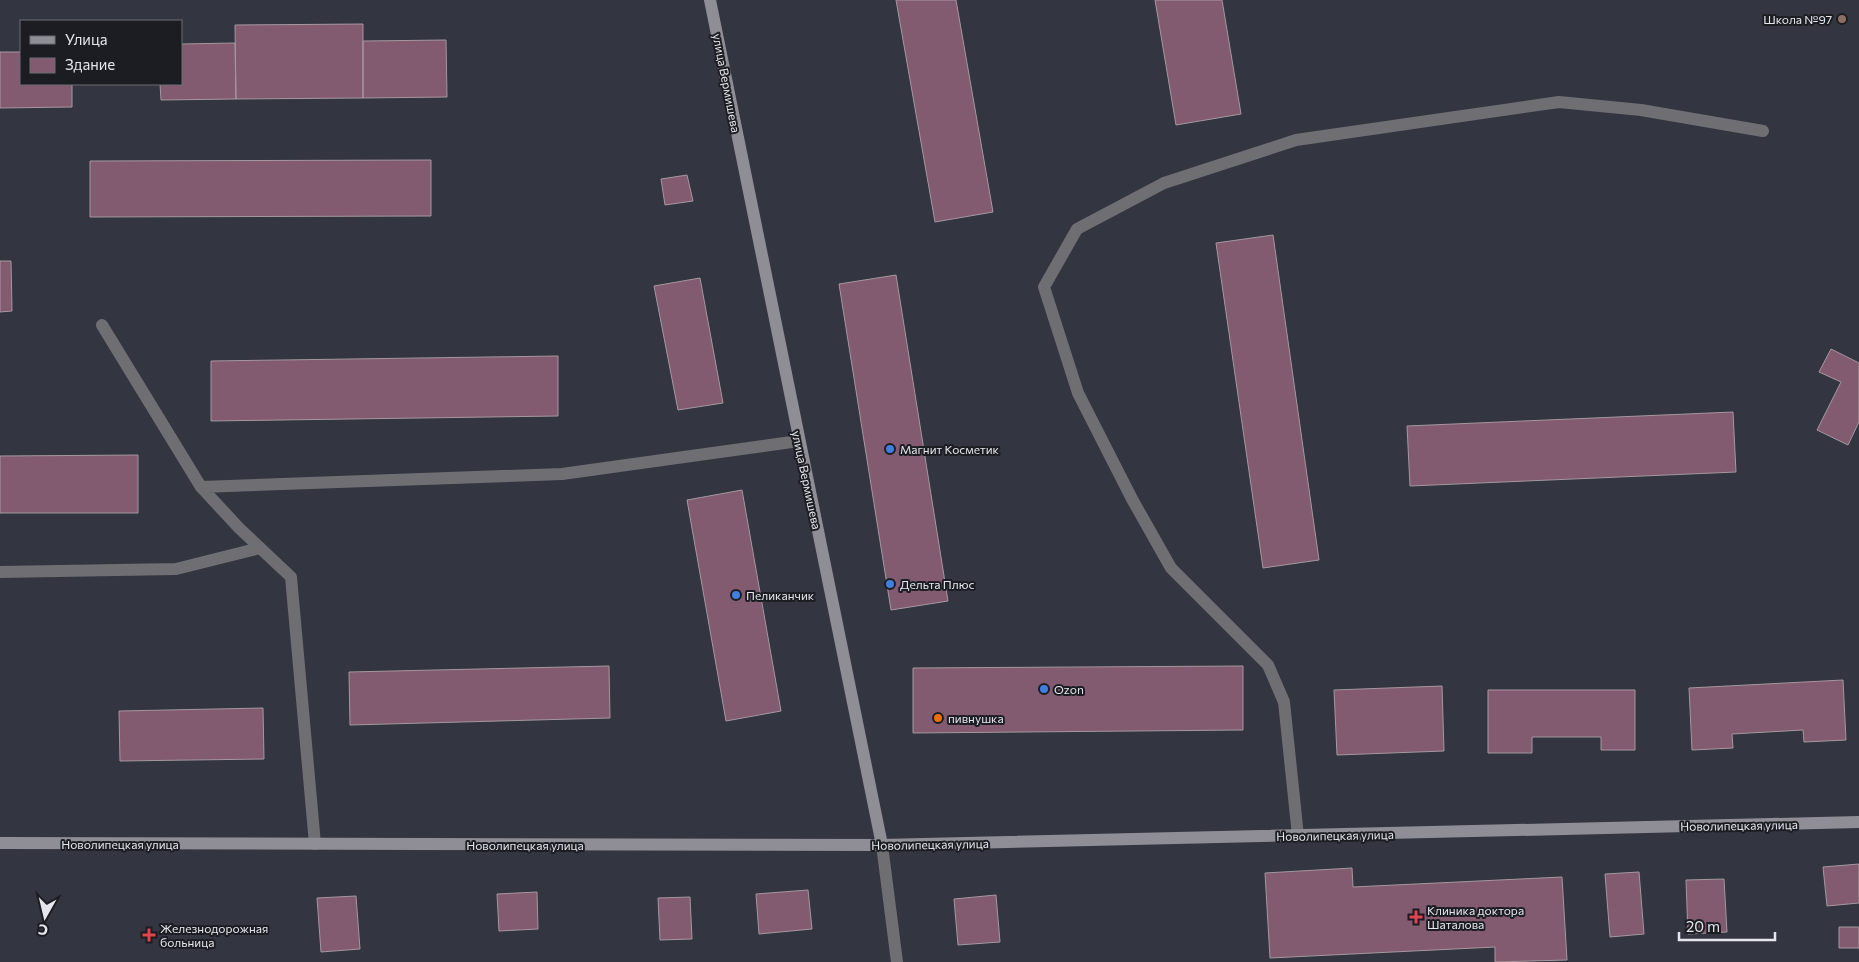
<svg xmlns="http://www.w3.org/2000/svg" width="1859" height="962" viewBox="0 0 1859 962" font-family="Commissioner,sans-serif">
<style>
.building{fill:#825b71;stroke:#a5989f}
.lines{fill:none;stroke-linecap:round;stroke-linejoin:round}
.lane{stroke:#6f6e73;stroke-width:12}
.street{stroke:#6f6e73;stroke-width:12}
.secondary{stroke:#8f8d95;stroke-width:12}
.education-dot{fill:#8d6e63;stroke:#1c1d22;stroke-width:2}
.shop-dot{fill:#3f7fe0;stroke:#1c1d22;stroke-width:2}
.food-dot{fill:#e8710a;stroke:#1c1d22;stroke-width:2}
.health-dot{fill:#e0444e;stroke:#1c1d22;stroke-width:2}
.labels{text-anchor:middle;dominant-baseline:central;stroke-width:4;stroke-linejoin:round;paint-order:stroke}
.poi-label{font-size:12px;fill:#e5e7ee;stroke:#1c1d22;text-anchor:start}
.street-label{font-size:12px;fill:#e5e7ee;stroke:#1c1d22}
</style>
<rect width="100%" height="100%" fill="#333540"/>
<path class="building" d="M896,0H956L993,212L935,222Z
M1155,0H1222L1241,114L1176,125Z
M363,24V98L236,99L235,25Z
M446,40L447,97L363,98V41Z
M235,43L236,99L161,100L160,84H181V44Z
M0,52H21V84H72V107L0,108Z
M431,160V216L90,217V161Z
M687,175L693,201L665,205L661,179Z
M1273,235L1319,560L1263,568L1216,243Z
M0,261H11L12,311L0,312Z
M896,275L948,601L891,610L839,284Z
M700,278L723,403L678,410L654,286Z
M1831,349L1859,363V422L1848,445L1817,430L1841,382L1819,372Z
M558,356V416L211,421V361Z
M1733,412L1736,472L1410,486L1407,426Z
M138,455V513H0V456Z
M742,490L781,711L726,721L687,500Z
M609,666L610,718L350,725L349,672Z
M1243,666V730L913,733V668Z
M1843,680L1846,740L1804,742L1803,730L1732,734L1733,748L1692,750L1689,688Z
M1442,686L1444,751L1337,755L1334,690Z
M1488,690H1635V750H1601V737H1532V753H1488Z
M263,708L264,759L120,761L119,711Z
M1859,864V903L1827,906L1823,867Z
M1352,868L1353,887L1562,877L1567,960L1495,962V947L1270,958L1265,873Z
M1639,872L1644,934L1610,937L1605,874Z
M1724,879L1727,932L1688,934L1686,880Z
M808,890L812,929L759,934L756,894Z
M537,892L538,929L499,931L497,894Z
M996,895L1000,942L958,945L954,899Z
M356,896L360,949L321,952L317,898Z
M690,897L692,939L660,940L658,898Z
M1839,927H1859V948H1839Z"/>
<g class="lines">
<path class="lane" d="M102,325L201,487L239,528L291,577L315,844
M201,487L562,474L799,441
M1298,836L1284,702L1268,665L1171,568L1132,499L1078,393L1044,287L1077,229L1164,183L1296,140L1559,102L1641,110L1763,131"/>
<path class="street" d="M0,572L176,569L260,548
M882,845L897,962"/>
<path class="secondary" d="M710,0L882,845
M0,843L882,845L1859,822"/>
</g>
<circle class="education-dot" cx="1842" cy="19" r="5"/>
<g class="shop-dot">
<circle cx="890" cy="449" r="5"/>
<circle cx="890" cy="584" r="5"/>
<circle cx="736" cy="595" r="5"/>
<circle cx="1044" cy="689" r="5"/>
</g>
<circle class="food-dot" cx="938" cy="718" r="5"/>
<g class="health-dot">
<path d="M1413.5 909.5h5v5h5v5h-5v5h-5v-5h-5v-5h5z"/>
<path d="M146.5 927.5h5v5h5v5h-5v5h-5v-5h-5v-5h5z"/>
</g>
<g class="labels">
<g class="poi-label">
<text x="1832" y="19" text-anchor="end">Школа №97</text>
<text x="900" y="449">Магнит Косметик</text>
<text x="900" y="584">Дельта Плюс</text>
<text x="746" y="595">Пеликанчик</text>
<text x="1054" y="689">Ozon</text>
<text x="948" y="718">пивнушка</text>
<text x="1427" y="910">Клиника доктора<tspan x="1427" dy="14">Шаталова</tspan></text>
<text x="160" y="928">Железнодорожная<tspan x="160" dy="14">больница</tspan></text>
</g>
<g class="street-label">
<text transform="translate(727 83) rotate(79)">улица Вермишева</text>
<text transform="translate(807 480) rotate(78)">улица Вермишева</text>
<text transform="translate(1739 825) rotate(-1)">Новолипецкая улица</text>
<text transform="translate(1335 835) rotate(-1)">Новолипецкая улица</text>
<text x="120" y="844">Новолипецкая улица</text>
<text transform="translate(930 844) rotate(-1)">Новолипецкая улица</text>
<text x="525" y="845">Новолипецкая улица</text>
</g>
</g>
<rect x="20" y="20" width="162" height="65" fill="#1c1d22" stroke="#6c6e74"/>
<rect x="30" y="36" width="25" height="8" fill="#8f8d95" stroke="#6c6e74"/>
<text x="65" y="45" font-size="15" fill="#e5e7ee">Улица</text>
<rect x="30" y="58" width="25" height="15" fill="#825b71" stroke="#6c6e74"/>
<text x="65" y="70" font-size="15" fill="#e5e7ee">Здание</text>
<g transform="translate(45 917) rotate(188)" stroke="#1c1d22" stroke-width="4" paint-order="stroke">
<path d="M0-4L9 19L0 12L-9 19Z" fill="#e5e7ee"/>
<text y="-8" font-size="14" font-weight="bold" text-anchor="middle" fill="#e5e7ee">С</text>
</g>
<path d="M1679 932v8h96v-8" fill="none" stroke="#e5e7ee" stroke-width="2.5"/>
<text x="1686" y="932" font-size="15" fill="#e5e7ee" stroke="#1c1d22" stroke-width="4" paint-order="stroke">20 m</text>
</svg>
